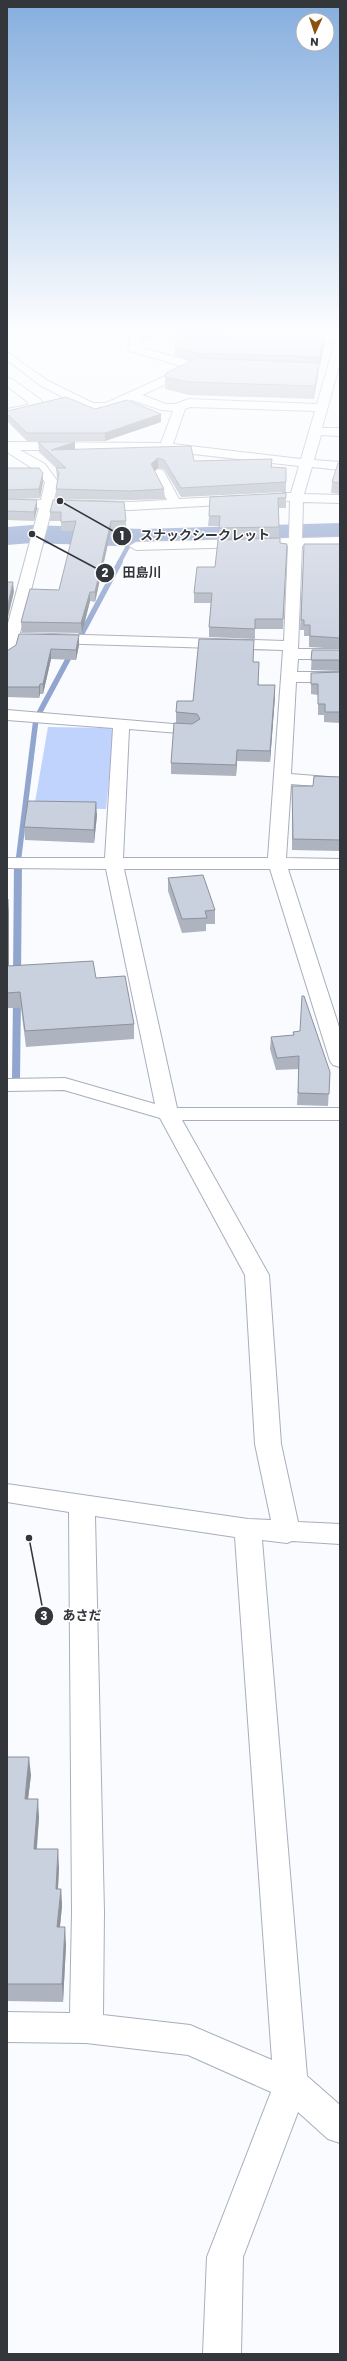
<svg xmlns="http://www.w3.org/2000/svg" width="347" height="2361" viewBox="0 0 347 2361" font-family="Poppins,'Noto Sans JP',sans-serif">
<style>
.green{fill:#c0d3fc}
.lines{fill:none;stroke-linecap:round;stroke-linejoin:round}
.stream-far2{stroke:#91a5ce;stroke-width:4.5}
.stream-far1{stroke:#91a5ce;stroke-width:5.5}
.stream{stroke:#91a5ce;stroke-width:8}
.river{fill:#91a5ce;fill-rule:evenodd}
.minor-casing{stroke:#a8aebc;stroke-width:2}
.minor{fill:#fff;fill-rule:evenodd}
.wall{fill:#adb3bf}
.shaded-wall{fill:#8d929b}
.building{fill:#c9d0de;stroke:#8d929b}
.leader{fill:none;stroke:#33363b;stroke-width:1.5}
.callout-dot{fill:#33363b;stroke:#fff;stroke-width:1.5}
.mark-label{font-size:12px;text-anchor:middle;font-weight:bold;fill:#fff}
.callout-label{font-size:13px;text-anchor:middle;font-weight:bold;fill:#33363b;stroke:#fff;stroke-width:3;stroke-linejoin:round;paint-order:stroke}
</style>
<rect width="100%" height="100%" fill="#f9fbfe"/>
<path class="green" d="M48,727L110,728L114,732L106,809L34,808Z"/>
<g class="lines">
<path class="stream-far2" d="M7,534L13,535
M119,563L132,539"/>
<path class="stream-far1" d="M18,863L36,719L120,562"/>
<path class="stream" d="M17,977L18,862
M16,1079L17,998"/>
<path class="river" d="M340,523V541L143,547L32,543L7,545V527L32,525L143,529Z"/>
<g class="minor-casing">
<path id="minor" d="M7,328H143L340,336V363L322,428H340V436L321,435L314,460L340,462V470L312,467L304,494L340,495V503L303,502L302,538L340,537V545L302,546L298,649H340V659H298L297,672H340V682H296L291,774L340,778V788L291,784L286,858L340,859V869H288L340,1030V1067L333,1065L330,1061L270,869H124L177,1108H340V1120H182L269,1275L281,1444L298,1522L340,1524V1544L292,1541L287,1543L262,1540L307,2076L340,2105V2143L328,2139L298,2112L243,2257L241,2354H203L207,2257L271,2092L188,2055L86,2043L7,2042V2012L70,2013L72,1912L69,1512L7,1502V1484L248,1519L271,1520L255,1444L245,1275L160,1118L64,1090L7,1091V1079L65,1078L155,1104L106,869L7,868V858H105L113,728L7,720V710L197,726L199,729L197,732L191,734L129,729L123,858H268L283,650L18,642L15,655L7,660V627L39,508L7,507V499L41,500L45,482L35,470L7,452V442L161,443L173,411L161,410L132,400L108,410H87L40,385L7,360V352L48,381L93,403H106L185,367L130,351L128,349L131,336L7,332ZM142,336L335,342L317,404L188,399L176,404H166L142,395L197,370H214L220,367L218,365L196,363L140,347ZM190,407L315,411L301,459L173,444L185,409ZM20,450H158L299,466L291,493H283L276,497L278,500L290,501L289,538L136,542L129,546L136,550L288,546L284,641L20,633L52,508L130,510L239,504L246,500L239,496L179,499L163,470L158,469L152,473L167,500L130,502L54,500L58,482L45,464ZM95,1516L235,1537L272,2060L190,2025L103,2015L104,1912Z
M7,378L12,379L40,399L42,402L35,411L7,417V409L27,405L29,403L7,386Z"/>
</g>
<use href="#minor" class="minor"/>
</g>
<path class="wall" d="M184,328H213L212,329Z
M221,336L228,338H324V346L320,365H319L318,375L314,399L189,395L165,389V377L192,361L175,356V347Z
M95,409L161,414V422L105,441H27L7,421V411Z
M38,442L75,450L194,461L272,459V467L286,482V492L181,497L164,469L158,468L154,471L164,489L165,499L130,500L56,499V489L58,479L57,478L56,468L39,452Z
M340,463V494L331,493L332,482Z
M7,468L43,482L40,498L7,499Z
M286,493V508H279V537L219,538V526H208L209,516Z
M7,499L37,509L34,521L7,520Z
M53,500L126,521V530H111L95,602L90,601L82,633L22,632L21,622L59,590L74,531H61V521H50V512Z
M280,543L287,544L283,629H255V639L209,637V627L211,603H194V593L215,567Z
M304,544H340V649L309,647V636H304V630H300Z
M79,645L76,660L51,659L43,694H40L39,698L7,697V651Z
M312,650H340V671L311,670Z
M253,662L259,685L275,696L270,762L237,761L236,776L171,774V763L192,724L176,723V712Z
M340,672V723L324,722V715H318V695L311,694V673Z
M340,777V851L292,850V786H313Z
M97,815L94,843L25,840L24,827Z
M168,878L215,910V924H206V931L182,933L168,891Z
M7,899L9,914V966L96,978L134,1024V1039L26,1047L21,1008H7Z
M293,1032L330,1072L328,1106L297,1105L299,1069L276,1070L270,1049L271,1037L293,1035Z
M7,1757L31,1775L28,1799L39,1817L37,1849L59,1867L58,1889H61L62,1906L60,1927L66,1945L63,2002L7,2001Z"/>
<path class="shaded-wall" d="M324,338V346L320,365V357Z
M319,363L318,375L314,399L315,386Z
M161,414V422L105,441V433Z
M75,442V452L51,450Z
M158,458V468L151,474V464Z
M43,473V482L40,498L39,489Z
M37,500V509L34,521V512Z
M111,521V530L95,602V592Z
M13,582L14,592L7,621V609Z
M90,592V601L82,633L81,623Z
M79,635V645L76,660V650Z
M51,649V659L43,694V684Z
M40,684V694L39,698V687Z
M275,685V696L270,762V751Z
M237,750V761L236,776V765Z
M96,802L97,815L94,843V830Z
M8,899L9,914V982L8,966Z
M29,1757L31,1775L26,1816L25,1799Z
M38,1799L39,1817L35,1867L34,1849Z
M58,1849L59,1867L57,1906L56,1889Z
M61,1889L62,1906L58,1945L57,1927Z
M65,1927L66,1945L63,2002L62,1984Z"/>
<path class="building" d="M180,331L221,333L220,336H228L227,338H324L320,357L195,353L175,347Z
M197,358L319,363L315,386L189,382L165,377L166,373Z
M66,397L95,409L127,400L161,414L105,433H27L7,414V411Z
M38,442H75L51,450L191,446L194,461L272,459L271,467L286,468V482L181,488L164,460L158,458L151,464L164,489L130,491L56,489L59,473L56,468H66Z
M338,463H340V483L332,482Z
M7,468H39L43,473L39,489L7,490Z
M286,493V498H278L279,527L219,528L220,516H209L210,497Z
M7,499L37,500L34,512L7,511Z
M53,500L124,502L126,521H111L95,592H90L81,623L21,622L30,589L59,590L76,521L61,522V512H50Z
M280,538V543L287,544L283,619H255V629L209,627L212,593H194L197,567H215L218,540Z
M304,544H340V638L310,636V625H304V620H301Z
M7,582H13L7,609Z
M19,634L79,635L76,650L51,649L43,684H40L39,687H7V651L16,645Z
M199,639L254,640L253,662H259L258,685H275L270,751L237,750L236,765L171,763L174,723L192,724L200,719L197,714L176,712L177,701H193Z
M312,650H340V660H311Z
M340,672V712H325V704H318V684H311V673Z
M314,776L340,777V840L293,839L292,786H313Z
M28,801L96,802L94,830L24,827Z
M203,875L215,910L205,911L207,918L182,919L168,878Z
M7,899H8V966L93,961L96,978L125,976L134,1024L25,1031L20,992L7,993Z
M302,996H304L330,1072L329,1094L298,1093L299,1056L277,1058L271,1037L294,1035L293,1032L300,1031Z
M7,1757H29L25,1799H38L34,1849H58L56,1889H61L57,1927H65L62,1984H7Z"/>
<linearGradient id="sky" x2="0" y2="1"><stop stop-color="#85aede"/><stop offset="0.5" stop-color="#fcfdff"/><stop offset="1" stop-color="#fcfdff" stop-opacity="0"/></linearGradient>
<rect width="347" height="659" fill="url(#sky)"/>
<path class="leader" d="M60 501L122 536M32 534L105 573M29 1538L44 1616"/>
<g class="callout-dot">
<circle cx="60" cy="501" r="4"/>
<circle cx="32" cy="534" r="4"/>
<circle cx="29" cy="1538" r="4"/>
<circle cx="122" cy="536" r="10"/>
<circle cx="105" cy="573" r="10"/>
<circle cx="44" cy="1616" r="10"/>
</g>
<g class="mark-label">
<text x="122" y="540">1</text>
<text x="105" y="577">2</text>
<text x="44" y="1620">3</text>
</g>
<g class="callout-label">
<text x="205" y="540">スナックシークレット</text>
<text x="142" y="577">田島川</text>
<text x="82" y="1620">あさだ</text>
</g>
<rect width="347" height="2361" fill="none" stroke="#33363b" stroke-width="16"/>
<g transform="translate(315 32) rotate(183)"><circle r="19" fill="#ffffff" stroke="#adafb1"/>
<path d="M0-3L7 15L0 10L-7 15Z" fill="#8c510e"/>
<text y="-6" font-size="11" font-weight="bold" text-anchor="middle" fill="#33363b">N</text>
</g>
</svg>
